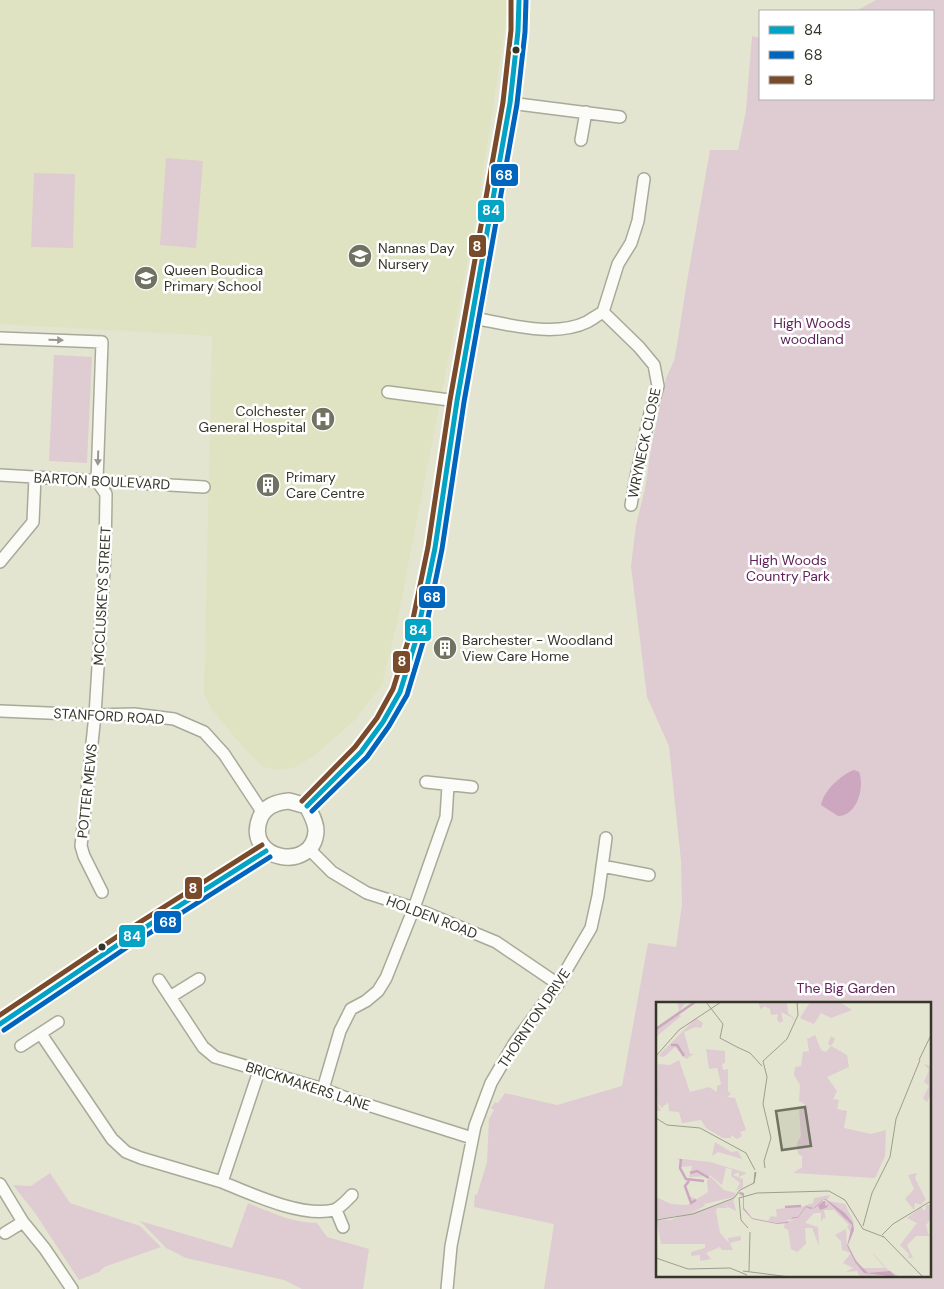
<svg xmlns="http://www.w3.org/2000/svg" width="944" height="1289" viewBox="0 0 944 1289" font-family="'DM Sans',sans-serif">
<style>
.built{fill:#e0e3c1}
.green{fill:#deccd2;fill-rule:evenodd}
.water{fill:#cca7bf}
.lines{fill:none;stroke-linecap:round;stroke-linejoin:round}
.minor-casing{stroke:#a8aa99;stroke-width:14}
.tertiary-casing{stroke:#a8aa99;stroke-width:18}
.minor{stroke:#fbfbf8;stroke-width:11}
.tertiary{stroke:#fbfbf8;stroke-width:15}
.bus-1-casing{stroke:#fff;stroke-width:9}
.bus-2-casing{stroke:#fff;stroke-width:9}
.bus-3-casing{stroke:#fff;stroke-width:9}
.bus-1{stroke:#03a3c6;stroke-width:5}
.bus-2{stroke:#0065bd;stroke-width:5}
.bus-3{stroke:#7a4b2a;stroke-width:5}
.oneway{fill:#989890}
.bus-dot{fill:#343627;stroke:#fff;stroke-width:2}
.labels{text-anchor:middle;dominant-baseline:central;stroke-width:5;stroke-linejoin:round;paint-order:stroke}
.poi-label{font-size:14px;fill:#343627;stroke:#fff;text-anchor:start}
.park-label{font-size:14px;fill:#612259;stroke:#fff}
.street-label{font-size:14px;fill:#343627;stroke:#fff}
.inset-river{fill:none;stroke:#cca7bf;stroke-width:2.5}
.inset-road{fill:none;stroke:#9d9f8c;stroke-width:1}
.view{fill:#717362;fill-opacity:0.15;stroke:#717362;stroke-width:2.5}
.inset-edge{fill:none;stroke:#343627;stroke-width:2.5}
.line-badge{stroke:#fff;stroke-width:2}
.badge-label{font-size:14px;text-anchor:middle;font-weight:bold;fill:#fff}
</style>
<rect width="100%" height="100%" fill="#e3e5d0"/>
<path class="built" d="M0,0H507V15L476,219L396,627L382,685L356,719L314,756L296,767L276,770L264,767L251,756L211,709L204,692L212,336L0,324Z"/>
<path class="green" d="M876,0H944V1289H544L554,1224L474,1207L475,1194L477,1195L487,1162L489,1119L494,1110L491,1108L495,1102L498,1103L505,1093L557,1105L622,1086L648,943L676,947L682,905L681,861L669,746L647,697L631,566L636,525L645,489L651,449L666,378L674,361L677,345L687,281L710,150H738L746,111L752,36L760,38V99H933V11H856ZM658,1003H930V1275H658Z
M166,158L203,161L196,248L160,245Z
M34,173L75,174L73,248L31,247Z
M54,355L92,357L87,463L49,461Z
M50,1173L70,1203L140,1226L161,1247L104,1267L99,1272L79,1280L35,1213L13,1185L31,1186Z
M248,1203C270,1212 293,1223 317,1223L327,1237L369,1249L363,1289H302L284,1280L186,1258L166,1248L140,1221L232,1248Z"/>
<path class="water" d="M854,770L859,772C865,787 857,816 838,816L821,805C823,791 842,774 854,770Z"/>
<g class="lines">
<g class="minor-casing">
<path id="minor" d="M510,103L620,117
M581,140L586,112
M473,318C507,324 554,338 587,322C592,319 598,315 603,312
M0,338L102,342L97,481L106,494L105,554L95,715L81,846L84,856L102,892
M388,392L457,401
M0,475L204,487
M631,505L636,477L650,413L658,386L654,365L639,347L603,312L618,264L631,243L638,221L644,179
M0,562L33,522L35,477
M0,711L95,715L134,714L174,719L204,732L224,754L263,813
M426,782L472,787
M309,849L332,872L367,893L414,908L496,942L558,984
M602,866L649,875
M159,980L203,1047L215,1057L323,1089L349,1099L472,1138
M170,997L199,979
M41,1034L112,1139L126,1152L141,1158L222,1182L259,1071
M21,1046L58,1022
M323,1089L340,1031L351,1009L366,1001L378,991L386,978L414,908L446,817L448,786
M222,1182C251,1194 303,1218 334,1210C340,1208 347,1200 352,1195
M0,1184L23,1222L45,1249L72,1289
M336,1210L343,1227
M5,1233L23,1222
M447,1289L451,1246L475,1126L491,1083L514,1044L558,984L591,928L598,896L606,838"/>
</g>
<g class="tertiary-casing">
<path id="tertiary" d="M289,801L307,806C311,814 316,822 316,831C314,873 243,861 260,818C265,806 277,802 289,801Z
M307,806L361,752L383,722L400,692L416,640L435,548L457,401L510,103L518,31L519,0
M0,1024L122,942L266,851"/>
</g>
<use href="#minor" class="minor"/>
<use href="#tertiary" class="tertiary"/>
<g class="bus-1-casing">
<path id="bus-1" d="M307,806L361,752L383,722L400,692L416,640L435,548L457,401L510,103L518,31L519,0
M0,1024L122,942L266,851"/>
</g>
<g class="bus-2-casing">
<path id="bus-2" d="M312,811L367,757L389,726L407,695L423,642L442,549L464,402L517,104L525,32L526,0
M4,1030L126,948L270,857"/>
</g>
<g class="bus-3-casing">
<path id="bus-3" d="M302,801L355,747L377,718L393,689L409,638L428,547L450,400L503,102L511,30V0
M0,1015L118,936L262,845"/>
</g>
<use href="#bus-1" class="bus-1"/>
<use href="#bus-2" class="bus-2"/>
<use href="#bus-3" class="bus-3"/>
</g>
<defs><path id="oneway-solid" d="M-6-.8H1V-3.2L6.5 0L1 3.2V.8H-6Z" transform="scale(1.25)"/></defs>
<g class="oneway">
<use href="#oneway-solid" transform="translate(56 340) rotate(2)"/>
<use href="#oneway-solid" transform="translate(98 458) rotate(92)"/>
</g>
<defs>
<g id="school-disc" transform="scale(1.25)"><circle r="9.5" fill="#717362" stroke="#fff"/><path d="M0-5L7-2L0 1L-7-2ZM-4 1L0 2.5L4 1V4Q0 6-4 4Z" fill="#fff"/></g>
<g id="hospital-disc" transform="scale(1.25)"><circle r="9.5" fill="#717362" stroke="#fff"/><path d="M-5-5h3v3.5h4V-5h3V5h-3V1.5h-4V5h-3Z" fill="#fff"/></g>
<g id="building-disc" transform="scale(1.25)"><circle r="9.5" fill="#717362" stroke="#fff"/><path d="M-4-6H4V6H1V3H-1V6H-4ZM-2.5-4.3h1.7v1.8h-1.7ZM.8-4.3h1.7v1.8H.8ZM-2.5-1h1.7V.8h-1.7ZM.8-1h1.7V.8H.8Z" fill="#fff"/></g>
</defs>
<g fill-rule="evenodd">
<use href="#school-disc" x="360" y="256"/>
<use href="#school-disc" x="146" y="278"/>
<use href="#hospital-disc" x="323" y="419"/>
<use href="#building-disc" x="268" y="485"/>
<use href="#building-disc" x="445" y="648"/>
</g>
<g class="bus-dot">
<circle cx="516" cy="50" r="4.5"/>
<circle cx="102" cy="947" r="4.5"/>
</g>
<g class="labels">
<g class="poi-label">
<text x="378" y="248">Nannas Day<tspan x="378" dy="16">Nursery</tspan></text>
<text x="164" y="270">Queen Boudica<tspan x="164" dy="16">Primary School</tspan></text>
<text x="306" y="411" text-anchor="end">Colchester<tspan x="306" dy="16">General Hospital</tspan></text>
<text x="286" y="477">Primary<tspan x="286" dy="16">Care Centre</tspan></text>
<text x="462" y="640">Barchester - Woodland<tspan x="462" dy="16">View Care Home</tspan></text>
</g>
<g class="park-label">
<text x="812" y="323">High Woods<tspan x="812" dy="16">woodland</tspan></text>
<text x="788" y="560">High Woods<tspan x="788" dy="16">Country Park</tspan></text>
<text x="846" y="988">The Big Garden</text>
</g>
<g class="street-label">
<text transform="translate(644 443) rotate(-78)">WRYNECK CLOSE</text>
<text transform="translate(102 481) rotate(3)">BARTON BOULEVARD</text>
<text transform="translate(102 596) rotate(-87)">MCCLUSKEYS STREET</text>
<text transform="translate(109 716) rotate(3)">STANFORD ROAD</text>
<text transform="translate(87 791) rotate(-84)">POTTER MEWS</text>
<text transform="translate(432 917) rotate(21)">HOLDEN ROAD</text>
<text transform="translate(534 1018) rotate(-56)">THORNTON DRIVE</text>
<text transform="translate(308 1086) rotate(18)">BRICKMAKERS LANE</text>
</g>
</g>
<g transform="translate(656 1002)">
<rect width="275" height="275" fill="#e3e5d0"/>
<path d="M21,0H30L22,11L25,14L0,35L1,26L23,9ZM102,0L131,1L132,11L138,16L136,20L137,16L125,10L127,19L124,21L121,18L122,12L115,13L114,7L108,4L105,8ZM154,0H184L196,8L175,16L165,11L158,22L144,16ZM40,16L47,21L45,26L39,25L28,30L34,52H38L30,57L19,45L8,55L2,54ZM159,33L165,48L170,50L175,44L172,42L175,34L179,37L175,44L191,53L193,65L171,75L181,89L177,97L183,98L181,107L191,109L188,126L215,132L230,128L229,154L219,176L137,171L146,165V154L142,152L141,141L145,134L143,107L150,103L143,99L144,83L138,73L139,65L145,64L147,50L153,49L151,37ZM50,47L69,49V61L66,62L67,68L72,67V89L75,92L71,95L79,96L90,128L84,130L86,134L81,137L75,133V136H67L50,126L45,118L26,121L23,110L13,109L12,100L6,106L1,100L5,109H0L2,62L14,63L23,58L34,90L53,85L61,90V84L65,82L62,69L61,66L53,67ZM268,62L275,64V92L271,100L267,96L273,84L268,80L273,68ZM59,140L75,150L82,149L86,157L62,150L56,154ZM17,156L54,160L91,171L83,175V170L77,173L87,177V185L80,189L84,181L75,174L76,167L70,166L66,183L55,174L33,175L36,164L25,165V158ZM261,171L259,176L270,198L266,201L267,203L259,201L258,208L249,197L258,187L252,173ZM55,175L68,188L80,191L78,195L48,202L49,204L30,213L0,217V195L15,202L31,203L35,201L32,194L41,197L52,190L51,179ZM174,193L172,197H170L166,198L162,203L170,198L189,213L197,224L195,231L191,225L193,223L178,208H168L170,218L168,215L165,220V211H158L149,221L162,225L163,244L156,226H149L150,242L141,250L135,247L132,228L128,226L129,220L136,219L138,216L123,221L112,219L115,214L121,215L120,207L145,205L157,201L158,196ZM77,197L80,209L68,203L72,206H61L60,209L64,231L73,241L72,236L84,234V231L85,238L74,241L77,248H66L64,245L50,251L55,257L44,259V253L35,254V250L49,246V242H5L0,218H14ZM173,199L189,202L199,223L189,211ZM270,203H275V217L270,223L273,234H260L251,243L257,256H252L253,252L244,243L261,221L251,216L265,205L269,209ZM190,227L191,245L206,266H229L217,252V251L231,267L244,275H204L201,269L190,270L197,266L187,261L195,251L186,248L185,239L179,233Z" fill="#deccd2"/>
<path d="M85,190L88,191V206L96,216L121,221L134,219L137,215H142L150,204L158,206L166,198L170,197L189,211L197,221L198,228L192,243L200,259L212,271L234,269L240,275L208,271L199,260L191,244L196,223L170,198H167L162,203H163L167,199H169V204L173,202L170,206L164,208L162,203L159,206L154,207L150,205L142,216H138L131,221L121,222L96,217L87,207V194L82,191Z" fill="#cca7bf"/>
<path class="inset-river" d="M0,27L39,0M15,43H21L28,54M25,157L24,166L30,177L48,179M34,171L41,169L53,176M33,179L29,184L35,201L40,198M129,205L145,204"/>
<path class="inset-road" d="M50,0L67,22L64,36L81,45M81,45L94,51L106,64M0,54L23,28L65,0M263,58L275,33M0,116L11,123L44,126L90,151L99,168M109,166L108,159L115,136L107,102L111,75L107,59L131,37L142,13L141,0M99,170L98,181L100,170M83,196L101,191L173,189L189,198L207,227L228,235M83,196L85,218L92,226M0,218L37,212L78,196L84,188L98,181M207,224L216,191L234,155L240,117L264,58M226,233L237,222L275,199M227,234L267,275M0,256L32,267L74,266L91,273M87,269L134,275M93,269L94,230"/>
<path class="view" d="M149,105L155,144L126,148L120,109Z"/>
<rect width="275" height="275" class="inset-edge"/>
</g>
<g class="line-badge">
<rect x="490" y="163" width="29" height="24" rx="5" fill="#0065bd"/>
<rect x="477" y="199" width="28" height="24" rx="5" fill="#03a3c6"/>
<rect x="468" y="234" width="19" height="24" rx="5" fill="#7a4b2a"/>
<rect x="418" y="585" width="28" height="24" rx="5" fill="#0065bd"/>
<rect x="404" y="618" width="28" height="24" rx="5" fill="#03a3c6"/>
<rect x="392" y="650" width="19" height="24" rx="5" fill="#7a4b2a"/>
<rect x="184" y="876" width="19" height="24" rx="5" fill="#7a4b2a"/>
<rect x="153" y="910" width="29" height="24" rx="5" fill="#0065bd"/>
<rect x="118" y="924" width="28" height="24" rx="5" fill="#03a3c6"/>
</g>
<g class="badge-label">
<text x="504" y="180">68</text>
<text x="491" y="215">84</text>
<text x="477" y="251">8</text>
<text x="432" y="602">68</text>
<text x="418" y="635">84</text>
<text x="402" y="666">8</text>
<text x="193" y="893">8</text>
<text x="168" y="927">68</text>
<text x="132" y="941">84</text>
</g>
<rect x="759" y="10" width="175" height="90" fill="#ffffff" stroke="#aeafa9"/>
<rect x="769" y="26" width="25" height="8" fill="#03a3c6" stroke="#aeafa9"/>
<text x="804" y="35" font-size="15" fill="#343627">84</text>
<rect x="769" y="51" width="25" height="8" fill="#0065bd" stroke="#aeafa9"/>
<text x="804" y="60" font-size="15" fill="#343627">68</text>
<rect x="769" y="76" width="25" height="8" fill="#7a4b2a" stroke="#aeafa9"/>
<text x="804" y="85" font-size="15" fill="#343627">8</text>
</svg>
